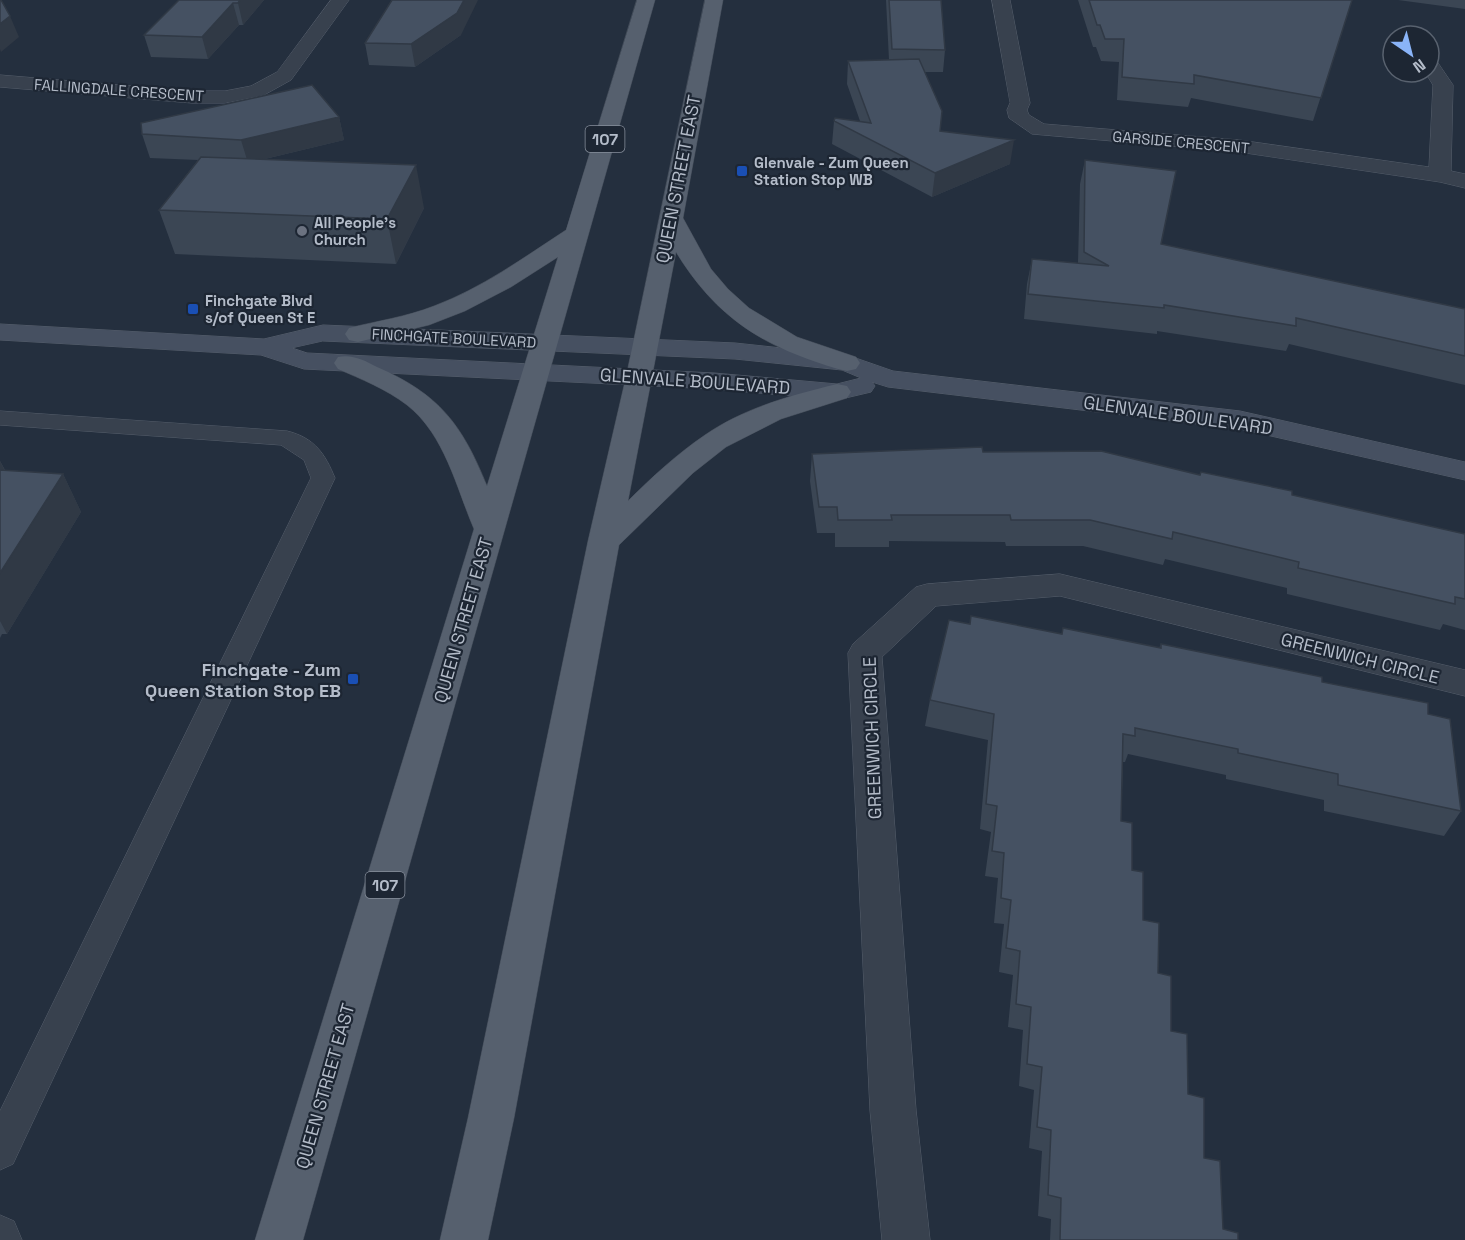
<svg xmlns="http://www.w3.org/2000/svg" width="1465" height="1240" viewBox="0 0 1465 1240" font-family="'Space Grotesk',sans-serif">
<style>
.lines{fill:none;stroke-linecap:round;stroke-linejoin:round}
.lane-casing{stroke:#565f6c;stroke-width:1}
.street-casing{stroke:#565f6c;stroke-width:1}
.secondary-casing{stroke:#565f6c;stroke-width:1}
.primary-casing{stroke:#414a57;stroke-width:1}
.lane{fill:#38414e;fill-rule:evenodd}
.street{fill:#38414e;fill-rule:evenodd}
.secondary{fill:#465061;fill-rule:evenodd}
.primary{fill:#56606e;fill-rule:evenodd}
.wall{fill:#3b4654}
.shaded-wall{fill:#303945}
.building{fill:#455162;stroke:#303945;stroke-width:1.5}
.transit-dot{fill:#1a4fb4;stroke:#1d2633;stroke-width:2}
.worship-dot{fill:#6b7280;stroke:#1d2633;stroke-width:2}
.labels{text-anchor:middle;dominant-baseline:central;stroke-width:4.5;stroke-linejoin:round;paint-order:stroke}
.far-street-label{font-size:15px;fill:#b4bcc9;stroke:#1d2633}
.far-poi-label{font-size:15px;font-weight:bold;fill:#b4bcc9;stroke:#1d2633;text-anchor:start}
.shield{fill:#1d2633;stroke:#878f9c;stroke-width:1.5}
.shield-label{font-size:16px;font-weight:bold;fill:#b4bcc9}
.street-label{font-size:18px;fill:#b4bcc9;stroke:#1d2633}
.poi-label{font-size:18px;font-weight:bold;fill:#b4bcc9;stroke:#1d2633;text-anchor:end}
</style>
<rect width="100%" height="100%" fill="#242f3e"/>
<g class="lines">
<g class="lane-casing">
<path id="lane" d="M0,411L287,431C315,438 325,454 335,478L13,1164L0,1170V1111L311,478L304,460L281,445L0,425Z
M0,1215L14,1221L22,1240H0Z"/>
</g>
<g class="street-casing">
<path id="street" d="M331,0H349L291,80L264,95L225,103H192L0,87V75L192,91H225L251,86L277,72Z
M992,0H1010L1030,103L1027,110L1029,115L1044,124L1239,140L1429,167L1433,85L1425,72H1429V58L1436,60L1453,85L1451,171L1465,174V188L1440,182L1239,152L1032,134L1009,118L1007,110L1010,103Z
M1060,574L1465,670V696L1060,596L936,606L882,657L916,1110L930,1240H882L870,1110L848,653L853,644L916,587L927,584Z"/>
</g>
<g class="secondary-casing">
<path id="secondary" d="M0,324L264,339L323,325L735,343L847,355L893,371L1240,411L1465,462V480L1240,429L888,387L872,382L875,386L871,392L837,400L714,389L304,369L261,355L0,340ZM323,341L735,359L842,370L861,378L837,384L714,373L307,353L292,348Z"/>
</g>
<g class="primary-casing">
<path id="primary" d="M637,0H655L303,1240H255L474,529C456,487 445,435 407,405C386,389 361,379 338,369L334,363L338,357C352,354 364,360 377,367C439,394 462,424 487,486L558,257L511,287L465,311L429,325L358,342L349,340L345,334L349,328C377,321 406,317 434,306C482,288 523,258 566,230Z
M705,0H723L683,218L711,269L728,289L749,308L797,337L856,357L860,363L856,369L847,371L838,369C764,347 717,319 676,252L628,501C652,477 677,454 705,435C744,408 792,395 837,384L847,386L851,392L847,398L781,419L726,447L693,473L619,545L514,1118L488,1240H440L468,1118L588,541L626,377Z"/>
</g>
<use href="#lane" class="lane"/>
<use href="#street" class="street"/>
<use href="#secondary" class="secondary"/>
<use href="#primary" class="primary"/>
</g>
<path class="wall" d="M179,0H264L243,25H239L208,59L151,57L144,35Z
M886,0H941L945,50L943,72H925L940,131L1010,164L932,197L832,144L834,121H860L847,84L848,61L889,60Z
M1078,0H1352L1313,121L1191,98L1188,107L1117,100L1119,62L1101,61L1096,47H1093Z
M1398,0H1465V9Z
M461,35L415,67L369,65L365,43Z
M339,117L344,140L265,159L424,208L396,264L175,254L159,210L198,160L150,158L142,134Z
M1085,160L1161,244L1465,309V385L1289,344L1286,351L1157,331V334L1024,319L1027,284L1032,259L1078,263L1080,184Z
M983,452L1200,475L1465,534V630L1443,624L1440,630L1287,594V588L1165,559L1163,565L1083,546H1006L1005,542L889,541V547H835V533H817L810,481L812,454Z
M0,461L5,470L63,474L81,512L7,634H2L0,638Z
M970,624L1062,634L1063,628L1159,648L1161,644L1322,682L1428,714L1461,811L1444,836L1324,811V800L1226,779V775L1128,754L1125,762H1123L1121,821L1143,920L1158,973L1171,1031L1223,1229L1238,1240H1050L1051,1219L1038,1216L1042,1151L1029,1148L1034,1090L1019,1086L1023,1030L1008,1027L1013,975L999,972L1004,924L994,923L998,878L985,876L991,832L980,829L988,740L925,726L930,700Z"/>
<path class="shaded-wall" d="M240,0H264L243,25L238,3Z
M464,0H478L461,35L415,67L411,44Z
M233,3L239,25L208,59L202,37Z
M10,16L19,37L1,52L0,49V24Z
M339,117L344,140L248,163L241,140Z
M1014,140L1010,164L932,197L935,173Z
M416,165L424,208L396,264L387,219Z
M0,461L7,475L0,484Z
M63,474L81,512L7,634L0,621V573Z"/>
<path class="building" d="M0,0H1L10,16L0,24Z
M179,0H240L238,3H233L202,37L144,35Z
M392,0H464L457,13L411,44L365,43Z
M889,0H941L945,50L892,49Z
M1089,0H1352L1321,98L1194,75V84L1122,77L1124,39H1105L1100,25H1097Z
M919,59L942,111L940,131L1014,140L935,173L834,121L835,118L871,123L848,61Z
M312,85L339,117L241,140L142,134L141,123Z
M201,157L416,165L387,219L159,210Z
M1085,160L1176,171L1161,244L1465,309V356L1296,318V326L1164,305V308L1028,294L1032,259L1109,266L1084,252Z
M982,447L983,452L1101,451L1200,475L1201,472L1292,491V495L1465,534V599L1455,597V604L1298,568L1299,562L1173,532L1172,539L1090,520H1011L1010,515H891L892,520H838L837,507H819L812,454Z
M0,470L63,474L0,573Z
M971,616L1062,634L1063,628L1161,648V644L1322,677V682L1428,703V714L1450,719L1461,811L1338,785V774L1238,753V749L1135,728V736L1123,734L1121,821L1132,823V870L1143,872V920L1159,923L1158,973L1171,976V1031L1187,1034L1188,1094L1204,1098V1158L1220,1161L1223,1229L1238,1233V1240H1060L1061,1198L1048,1195L1051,1130L1037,1127L1042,1067L1027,1064L1031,1007L1016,1004L1020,951L1006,948L1011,900L1001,898L1004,853L992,851L997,806L986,804L994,714L930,700L949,620L970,624Z"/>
<g class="transit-dot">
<rect x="736" y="165" width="12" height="12" rx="3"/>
<rect x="187" y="303" width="12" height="12" rx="3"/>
<rect x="347" y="673" width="12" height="12" rx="3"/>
</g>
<circle class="worship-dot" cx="302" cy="231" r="6"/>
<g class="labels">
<g class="far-street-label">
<text transform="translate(119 90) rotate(4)">FALLINGDALE CRESCENT</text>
<text transform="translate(1181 142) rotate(5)">GARSIDE CRESCENT</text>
<text transform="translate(454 338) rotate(3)">FINCHGATE BOULEVARD</text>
</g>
<g class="far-poi-label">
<text x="754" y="162">Glenvale - Zum Queen<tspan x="754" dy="17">Station Stop WB</tspan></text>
<text x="314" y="222">All People's<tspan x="314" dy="17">Church</tspan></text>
<text x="205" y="300">Finchgate Blvd<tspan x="205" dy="17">s/of Queen St E</tspan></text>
</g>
<g class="shield">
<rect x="585.5" y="126" width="39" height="26" rx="4.5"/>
<rect x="365.5" y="872" width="39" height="26" rx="4.5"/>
</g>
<g class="shield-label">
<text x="605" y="139">107</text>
<text x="385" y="885">107</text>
</g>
<g class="street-label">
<text transform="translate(678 179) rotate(-79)">QUEEN STREET EAST</text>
<text transform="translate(695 381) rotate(4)">GLENVALE BOULEVARD</text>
<text transform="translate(1178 415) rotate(8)">GLENVALE BOULEVARD</text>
<text transform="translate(463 620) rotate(-74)">QUEEN STREET EAST</text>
<text transform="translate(1360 658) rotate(14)">GREENWICH CIRCLE</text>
<text transform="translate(872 738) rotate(-92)">GREENWICH CIRCLE</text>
<text transform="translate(325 1086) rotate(-74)">QUEEN STREET EAST</text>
</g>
<g class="poi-label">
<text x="341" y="669">Finchgate - Zum<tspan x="341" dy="21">Queen Station Stop EB</tspan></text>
</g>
</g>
<g transform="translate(1411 54) rotate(145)"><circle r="28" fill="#1d2633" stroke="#59626f" stroke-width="1.5"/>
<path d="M0-4.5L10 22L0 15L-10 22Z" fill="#8ab4f8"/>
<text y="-9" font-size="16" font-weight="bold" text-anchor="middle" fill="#b4bcc9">N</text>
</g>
</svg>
